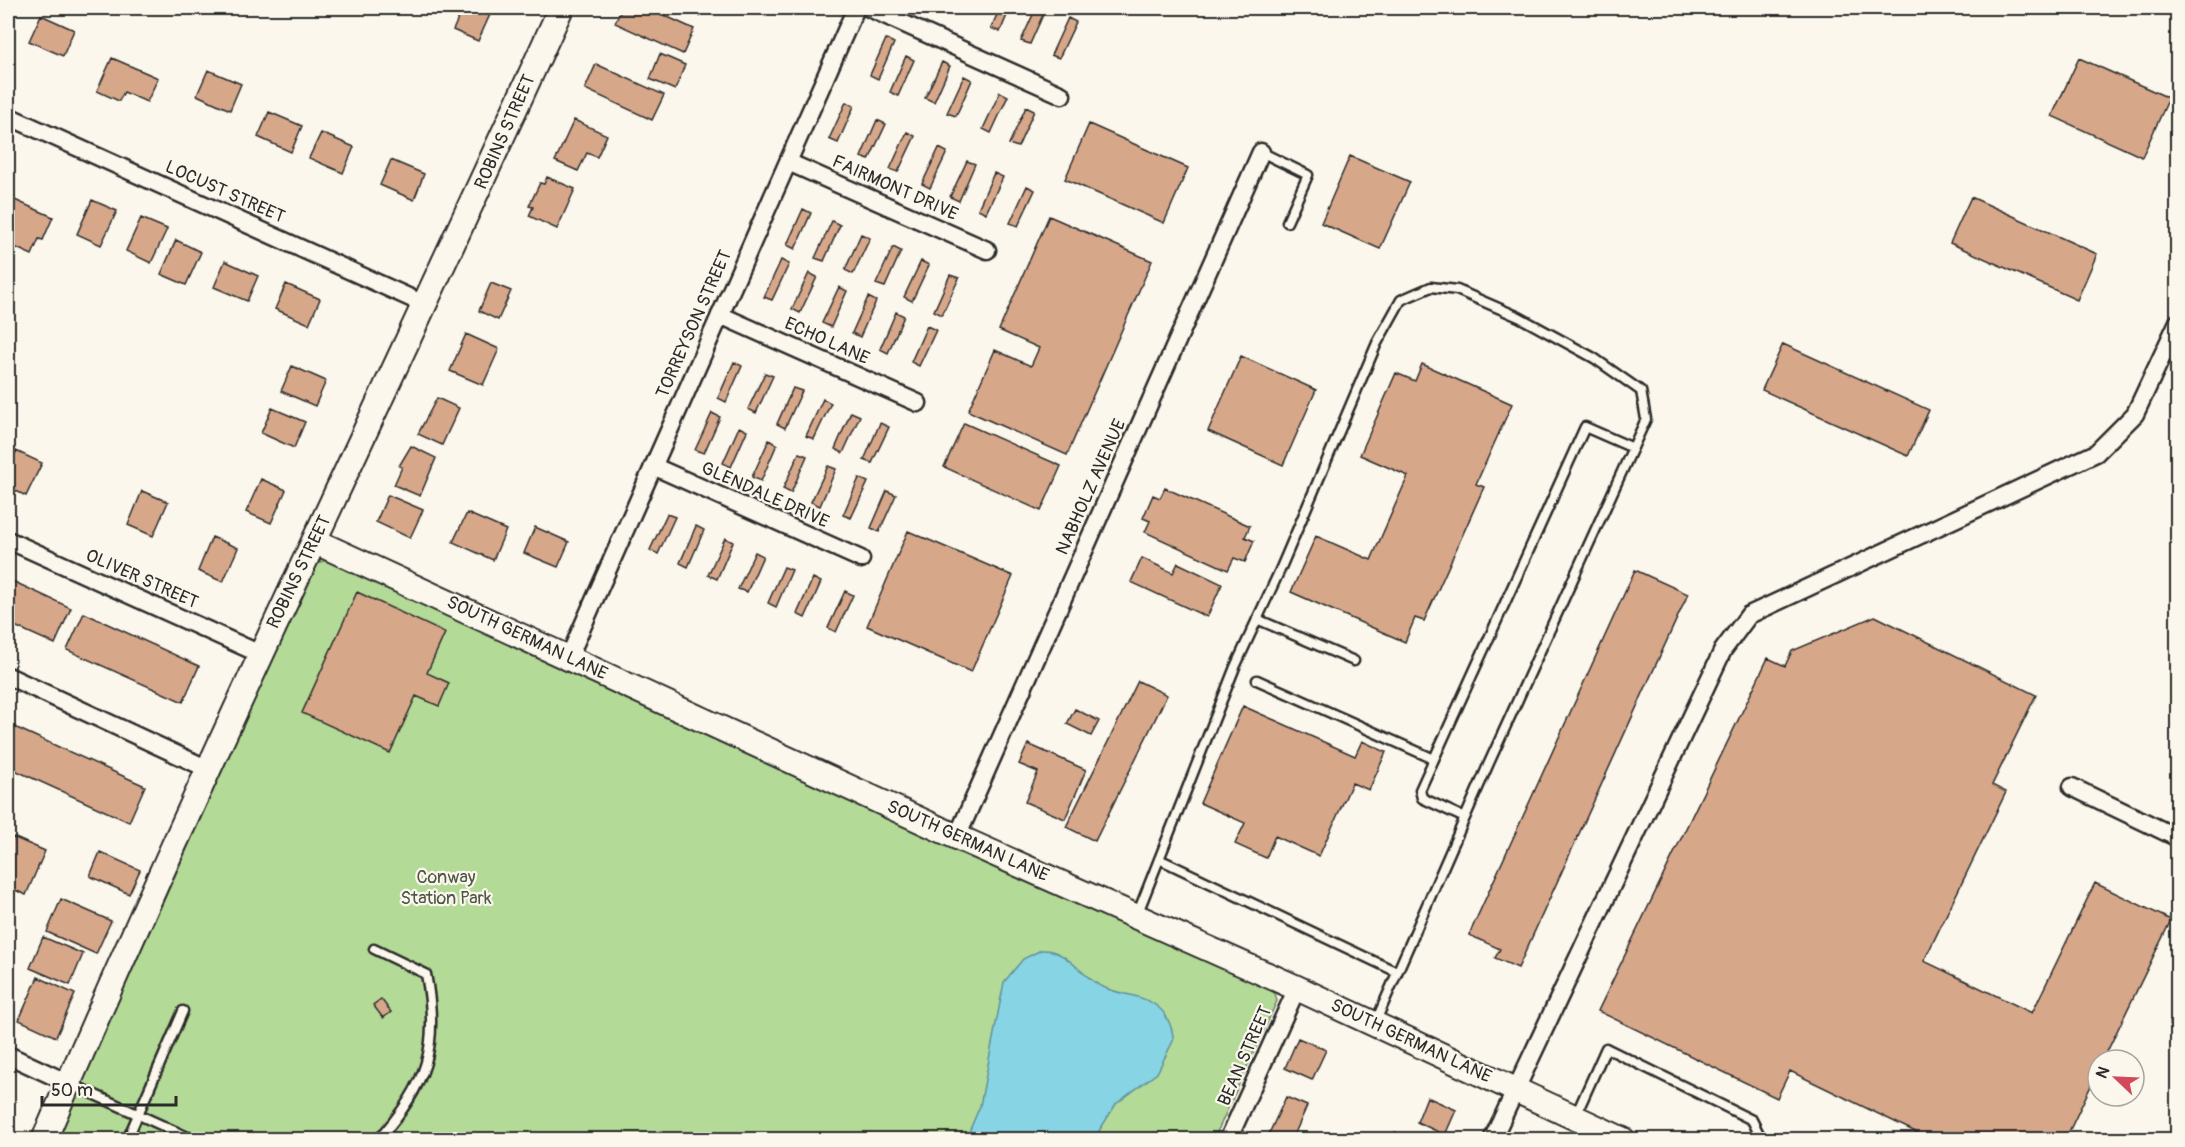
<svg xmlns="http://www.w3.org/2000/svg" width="2185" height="1147" viewBox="0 0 2185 1147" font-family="Pangolin,sans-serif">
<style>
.green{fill:#b3da96;stroke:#6f8260;stroke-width:1.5}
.water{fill:#86d4e4;stroke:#62909a;stroke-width:1.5}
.building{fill:#d7a78a;stroke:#2b2b2b;stroke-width:1.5}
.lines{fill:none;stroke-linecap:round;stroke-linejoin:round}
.lane-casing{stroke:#2b2b2b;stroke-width:13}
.street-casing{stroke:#2b2b2b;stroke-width:21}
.secondary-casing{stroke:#2b2b2b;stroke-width:28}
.lane{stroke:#fbf7ec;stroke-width:8}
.street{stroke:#fbf7ec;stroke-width:16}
.secondary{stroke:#fbf7ec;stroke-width:24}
.labels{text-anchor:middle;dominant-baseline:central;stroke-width:4.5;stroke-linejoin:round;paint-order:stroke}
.street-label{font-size:18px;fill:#2b2b2b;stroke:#fbf7ec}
.park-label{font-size:18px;fill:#4d5746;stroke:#fbf7ec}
</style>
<rect width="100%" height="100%" fill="#fbf7ec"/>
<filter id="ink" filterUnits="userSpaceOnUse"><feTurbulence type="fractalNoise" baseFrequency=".0167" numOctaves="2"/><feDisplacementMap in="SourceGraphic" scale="12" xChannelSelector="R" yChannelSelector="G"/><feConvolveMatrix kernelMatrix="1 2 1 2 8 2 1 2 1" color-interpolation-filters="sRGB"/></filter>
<g filter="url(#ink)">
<path class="green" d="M327,560L1269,988L1275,993L1277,1001L1214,1139L56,1140L312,571L320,562Z"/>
<path class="water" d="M1041,950C1065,948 1080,974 1099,985C1118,996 1142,993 1159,1008C1167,1014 1174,1031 1173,1041L1157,1073L1116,1104L1094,1139H966L980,1106L1004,982L1023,959Z"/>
<path class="building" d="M463,8H493L478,41L453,30Z
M622,8H648L694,29L683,54L615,23Z
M682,8H704L700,16Z
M1000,8H1010L1000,32L991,28Z
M1036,8H1046L1030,44L1021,41Z
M41,15L74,30L63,56L29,41Z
M1068,18L1076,22L1059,58L1051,55Z
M886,39L894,43L878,79L870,75Z
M660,54L685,65L675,90L650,79Z
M906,56L914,60L898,96L890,92Z
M112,58L158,78L147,102L124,92L119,101L97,91Z
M2079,58L2169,98L2142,157L2052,116Z
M942,62L950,66L934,102L925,98Z
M596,64L664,95L652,120L585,89Z
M208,70L241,84L230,110L197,95Z
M964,76L972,80L956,116L947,113Z
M1000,92L1008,96L991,133L983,129Z
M846,102L854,106L838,143L829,139Z
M1026,107L1034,111L1018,147L1009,144Z
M269,112L302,126L291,152L258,137Z
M574,120L607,135L597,157L587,153L578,171L555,161Z
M877,120L886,124L869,160L861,157Z
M1089,124L1188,168L1164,223L1065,179Z
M907,132L915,136L898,172L890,169Z
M321,133L354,147L343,173L309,158Z
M939,148L947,152L930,188L922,184Z
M1350,156L1410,182L1380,249L1321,223Z
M391,160L424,174L414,200L380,185Z
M967,161L975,164L959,201L950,197Z
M994,173L1003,177L986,213L978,209Z
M547,177L575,189L557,229L529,216L533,207L529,206L540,183L544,184Z
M1027,186L1035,190L1018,226L1010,223Z
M8,197L53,217L43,240L39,239L32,255L8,244Z
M1971,197L2097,254L2077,300L1950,243Z
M92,200L117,211L101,245L77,234Z
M803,209L811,213L795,249L787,245Z
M1049,216L1152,261L1067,455L968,411L995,350L1031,366L1039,348L999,330Z
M141,218L167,229L151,263L126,251Z
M832,221L840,225L824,261L815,258Z
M861,234L870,238L853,274L845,270Z
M176,240L201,252L186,285L161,274Z
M893,247L901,251L885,287L876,284Z
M781,260L789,264L772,300L764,297Z
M225,261L258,276L247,301L214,287Z
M921,261L929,265L912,301L904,297Z
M809,273L817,277L800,313L792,309Z
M950,275L959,278L942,315L934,311Z
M491,283L511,291L498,320L479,311Z
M286,284L320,299L309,324L275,309Z
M839,287L847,291L831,327L822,323Z
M868,297L876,301L860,337L852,333Z
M896,312L904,316L888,353L880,349Z
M927,326L936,330L919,366L911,362Z
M466,334L499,349L483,385L450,371Z
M1783,344L1929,410L1908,456L1762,390Z
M1241,356L1316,390L1283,465L1208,431Z
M734,362L742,366L726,402L718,398Z
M1422,364L1512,404L1476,484L1484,487L1424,621L1415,618L1405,642L1291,592L1316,536L1371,560L1408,476L1360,455L1396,373L1415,381Z
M292,366L326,381L315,406L281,391Z
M765,373L773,376L756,413L748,409Z
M793,388L802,391L785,428L777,424Z
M437,398L459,408L442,445L418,434Z
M823,399L831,403L814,439L806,436Z
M272,408L305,422L294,448L261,433Z
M851,412L860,416L843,453L835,449Z
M712,413L720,417L704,453L695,450Z
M880,423L889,427L872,463L864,460Z
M964,423L1061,466L1041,511L944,467Z
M739,427L747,431L731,467L723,463Z
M769,440L777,444L761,481L752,477Z
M411,446L436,458L420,496L394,485L402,467L399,466Z
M16,451L42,463L26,496L8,487V471Z
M799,453L807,456L791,493L783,489Z
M828,466L836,469L820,506L811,502Z
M859,478L868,482L851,518L843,515Z
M261,479L286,490L271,523L246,512Z
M1165,488L1250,526L1245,537L1254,541L1245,562L1234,558L1228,570L1145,532L1150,521L1143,518L1153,495L1160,498Z
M142,491L168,502L153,536L128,525Z
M887,491L896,495L879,532L871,528Z
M388,495L423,510L410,538L376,522Z
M467,513L506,530L493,560L453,542Z
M667,514L675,517L658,554L650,550Z
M696,526L704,530L688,567L680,563Z
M535,527L569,542L558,567L524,553Z
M908,531L1013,576L971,672L867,626Z
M212,537L238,548L223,582L198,571Z
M725,538L733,542L717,579L708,575Z
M755,552L763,556L747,592L738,589Z
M1142,558L1173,573L1178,563L1222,584L1207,617L1131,582Z
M784,567L792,570L776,607L768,603Z
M1635,570L1688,594L1518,968L1495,958L1500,949L1469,935Z
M813,578L821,582L805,618L797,614Z
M8,579L71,608L55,644L8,623Z
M845,591L853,595L836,632L828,628Z
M357,592L445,633L427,673L449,683L439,706L416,696L390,753L302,713Z
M84,613L199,666L183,702L67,650Z
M1875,616L2036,695L1992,785L2006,792L1924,961L2032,1013L2095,883L2171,920L2103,1060H2098V1071L2065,1140H1932L1790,1071L1777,1098L1598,1011L1768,658L1785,666L1792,651Z
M1138,681L1167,695L1095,841L1066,827Z
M1243,706L1355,756L1362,741L1386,752L1369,790L1352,783L1319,856L1275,836L1266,858L1235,844L1245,823L1200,803Z
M1075,709L1099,721L1091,736L1067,724Z
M8,724L145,786L129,822L8,767Z
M1028,744L1086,770L1065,819L1025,802L1038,772L1019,764Z
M13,837L45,851L26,895L8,887V850Z
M100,852L140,870L129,894L90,876Z
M61,899L111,921L96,954L47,932Z
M43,937L83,954L70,985L30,968Z
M38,977L75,994L56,1037L19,1020Z
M381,999L391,1012L383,1018L373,1005Z
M1298,1038L1326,1050L1312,1080L1285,1068Z
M1286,1097L1307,1106L1292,1140H1270L1267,1138Z
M1427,1097L1456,1110L1445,1135L1417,1122Z
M1395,1132L1411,1140H1392Z"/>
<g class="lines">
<g class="lane-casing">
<path id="lane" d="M1261,152L1308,175L1287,222
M1257,619L1354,661
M1257,680L1434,759
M1465,818L1422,798L1420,790L1434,759L1585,427L1633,448
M1159,859L1397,972
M1137,915L1235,667L1280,570L1377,343L1401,300L1431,287L1457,290L1519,317L1594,358L1641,391L1646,419L1489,763L1376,1021
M374,949L426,974C440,1047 427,1085 378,1140
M71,1084L194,1140
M1575,1117L1606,1048L1752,1120L1762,1140
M127,1140L183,1011"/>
</g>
<g class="street-casing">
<path id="street" d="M869,8L1062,95
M8,116L426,305
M788,162L987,250
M720,315L918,403
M653,466L861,559
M8,540L260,654
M569,657L856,8
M8,676L208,769
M2072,787L2178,838
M957,837L1261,152
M8,1055L68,1083
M1228,1140L1297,988
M1492,1140L1723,650L1749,615L2096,453L2135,414L2178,322"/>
</g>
<g class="secondary-casing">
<path id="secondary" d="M314,541L957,837L1297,988L1623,1140
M44,1140C207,758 390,385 561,8"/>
</g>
<use href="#lane" class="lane"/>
<use href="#street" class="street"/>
<use href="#secondary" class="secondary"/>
</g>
</g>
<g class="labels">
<g class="street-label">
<text transform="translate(505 132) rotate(-66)">ROBINS STREET</text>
<text transform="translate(895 188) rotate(24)">FAIRMONT DRIVE</text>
<text transform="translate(225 192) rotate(24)">LOCUST STREET</text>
<text transform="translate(694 324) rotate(-66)">TORREYSON STREET</text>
<text transform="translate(827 341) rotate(24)">ECHO LANE</text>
<text transform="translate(1091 487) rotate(-66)">NABHOLZ AVENUE</text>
<text transform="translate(765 495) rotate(24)">GLENDALE DRIVE</text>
<text transform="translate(299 572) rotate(-64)">ROBINS STREET</text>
<text transform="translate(142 579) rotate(24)">OLIVER STREET</text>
<text transform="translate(527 638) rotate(25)">SOUTH GERMAN LANE</text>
<text transform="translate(968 841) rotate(24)">SOUTH GERMAN LANE</text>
<text transform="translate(1411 1041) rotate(25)">SOUTH GERMAN LANE</text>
<text transform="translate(1245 1056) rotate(-66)">BEAN STREET</text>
</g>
<g class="park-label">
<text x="446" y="877">Conway<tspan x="446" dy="21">Station Park</tspan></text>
</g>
</g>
<rect width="2185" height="1147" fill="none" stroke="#fbf7ec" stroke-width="30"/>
<rect x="15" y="15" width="2155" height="1117" fill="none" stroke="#2b2b2b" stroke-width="2" filter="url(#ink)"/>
<g transform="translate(2116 1078) rotate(293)"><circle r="28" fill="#fbf7ec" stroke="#a8a59f" stroke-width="1.5"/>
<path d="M0-4.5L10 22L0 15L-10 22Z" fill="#d1495b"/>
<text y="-9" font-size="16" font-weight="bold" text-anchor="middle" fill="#2b2b2b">N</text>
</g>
<path d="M42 1096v9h134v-9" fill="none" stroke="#2b2b2b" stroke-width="3"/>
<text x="51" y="1096" font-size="18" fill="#2b2b2b" stroke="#fbf7ec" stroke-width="4.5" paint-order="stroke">50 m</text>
</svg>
